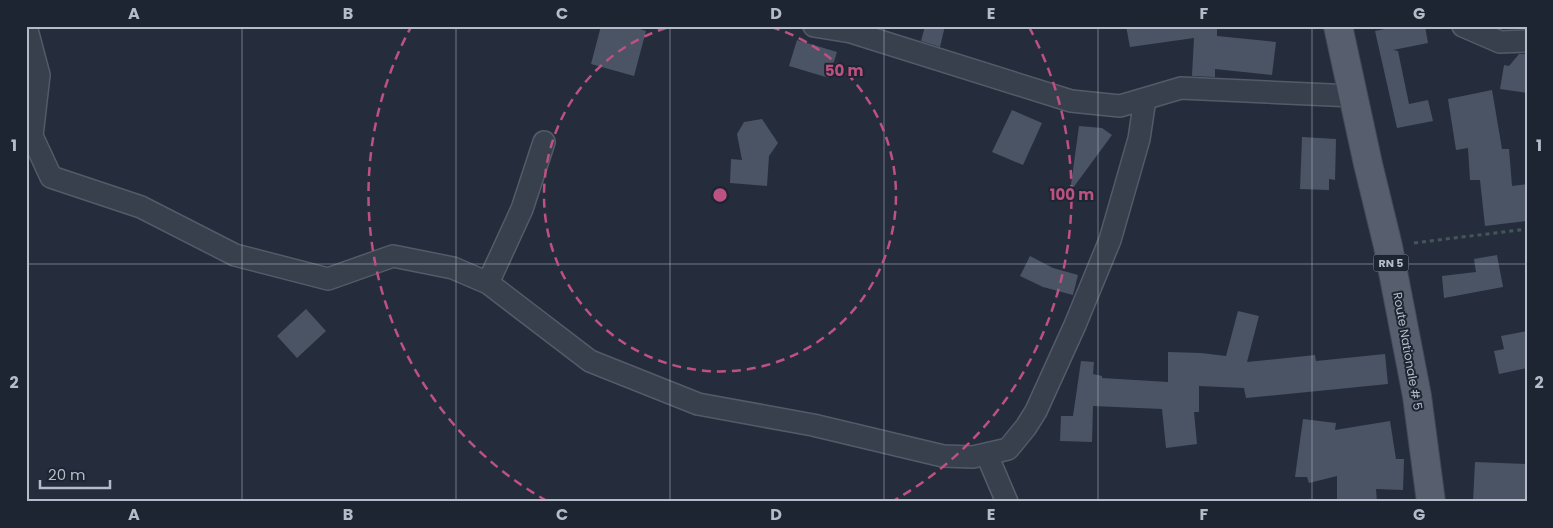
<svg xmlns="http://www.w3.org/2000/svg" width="1553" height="528" viewBox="0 0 1553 528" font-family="Poppins,sans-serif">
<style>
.building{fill:#4b5465}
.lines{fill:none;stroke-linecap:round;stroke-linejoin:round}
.street-casing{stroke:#545b68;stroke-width:24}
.primary-casing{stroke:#424956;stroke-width:30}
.path{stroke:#45565b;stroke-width:3;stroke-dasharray:4 4;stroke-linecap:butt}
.street{stroke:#39404d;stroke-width:21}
.primary{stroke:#575e6d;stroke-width:28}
.grid{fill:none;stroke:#b5bbc8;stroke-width:1;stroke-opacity:0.55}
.ring{fill:none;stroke:#bd5181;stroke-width:2.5;stroke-dasharray:9 6}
.labels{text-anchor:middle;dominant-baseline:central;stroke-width:4;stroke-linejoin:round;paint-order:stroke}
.shield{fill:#1e2532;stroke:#888e9b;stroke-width:1}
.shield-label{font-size:11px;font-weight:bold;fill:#b5bbc8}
.street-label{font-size:12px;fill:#b5bbc8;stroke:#1e2532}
.centre{fill:#bd5181;stroke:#1e2532;stroke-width:2.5}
.ring-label{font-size:15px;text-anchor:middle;font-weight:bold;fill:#bd5181;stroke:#1e2532;stroke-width:4;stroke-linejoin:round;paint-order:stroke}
.neatline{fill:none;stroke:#b5bbc8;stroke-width:2}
.grid-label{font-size:16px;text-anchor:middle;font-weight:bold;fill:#b5bbc8}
</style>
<rect width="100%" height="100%" fill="#252d3d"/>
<path class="building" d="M601,26H630L646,31L634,76L591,64Z
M925,26H945L940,47L921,41Z
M1126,26H1195L1217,28V36L1276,42L1272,75L1215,69V77L1192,76L1194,38L1130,47Z
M1399,26H1425L1428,43L1393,50L1398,51L1409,104L1428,100L1433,121L1397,128L1375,31Z
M797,40L837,52L829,78L789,66Z
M1519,54H1527V93L1500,89L1504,65L1509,66Z
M1492,90L1502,149H1509L1512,186L1527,184V221L1485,226L1480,180H1470L1468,148L1456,150L1448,99Z
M1012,110L1042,123L1023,165L992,152Z
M762,119L778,143L769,156L767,186L730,183L731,159L742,160L737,134L744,122Z
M1079,126L1102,128L1112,135L1070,192Z
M1302,137L1336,139L1335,180L1329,179V190L1300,189Z
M1497,255L1503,287L1444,298L1442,276L1476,272L1474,259Z
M1030,256L1053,268L1078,275L1073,295L1043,287L1020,276Z
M306,309L326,331L297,358L277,336Z
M1238,311L1259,316L1247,362L1315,355L1316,361L1385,354L1388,384L1246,398L1244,388L1199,386V412H1194L1197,444L1166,448L1162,409L1093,406L1092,442L1060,441L1061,416H1073L1081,361L1094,362L1093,374L1102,376V378L1168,382V352L1201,353L1226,356Z
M1527,331V368L1499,374L1494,351L1504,349L1501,336Z
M1303,419L1336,423L1335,430L1390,421L1396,459H1404L1403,490L1376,489L1377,502H1337V476L1309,483L1307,477H1295Z
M1475,462L1527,464V502H1473Z"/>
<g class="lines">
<g class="street-casing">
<path id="street" d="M26,26L39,75L32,136L51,177L141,207L235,255L328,279L393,256L453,268L488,283L590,361L698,404L813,425L943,456L973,457L1008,449L1026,427L1036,411L1075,325L1110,240L1139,139L1145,99
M814,26L851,32L1071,101L1120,106L1181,88L1353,96
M1463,26L1500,42L1527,41
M488,283L522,209L544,142
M987,455L1007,502"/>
</g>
<g class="primary-casing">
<path id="primary" d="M1338,26L1368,164L1388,246L1417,396L1431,502"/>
</g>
<path class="path" d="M1414,243L1527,229"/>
<use href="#street" class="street"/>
<use href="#primary" class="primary"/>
</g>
<path class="grid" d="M242,26V502M456,26V502M670,26V502M884,26V502M1098,26V502M1312,26V502M26,264H1527"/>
<g class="ring">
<path d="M771 27A176 176 0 1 1 669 27"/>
<path d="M547 501A352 352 0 0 1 411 27M1029 27A352 352 0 0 1 893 501"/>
</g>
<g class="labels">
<rect class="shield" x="1373.5" y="254.5" width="35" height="17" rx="4"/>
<g class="shield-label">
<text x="1391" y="263">RN 5</text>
</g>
<g class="street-label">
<text transform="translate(1408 351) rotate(80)">Route Nationale # 5</text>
</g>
</g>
<circle cx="720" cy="195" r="8" class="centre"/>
<g class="ring-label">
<text x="844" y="76">50 m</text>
<text x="1072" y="200">100 m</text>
</g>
<rect width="1553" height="528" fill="none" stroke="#1e2532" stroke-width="55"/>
<path d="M40 480v8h70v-8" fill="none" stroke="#b5bbc8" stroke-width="2.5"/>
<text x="48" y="480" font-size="15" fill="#b5bbc8" stroke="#1e2532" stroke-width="4" paint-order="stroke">20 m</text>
<rect x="28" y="28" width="1498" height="472" class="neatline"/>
<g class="grid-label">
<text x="134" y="19">A</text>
<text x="348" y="19">B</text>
<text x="562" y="19">C</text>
<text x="776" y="19">D</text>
<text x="991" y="19">E</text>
<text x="1204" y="19">F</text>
<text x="1419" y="19">G</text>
<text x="14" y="151">1</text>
<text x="1539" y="151">1</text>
<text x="14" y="388">2</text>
<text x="1539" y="388">2</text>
<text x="134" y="520">A</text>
<text x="348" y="520">B</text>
<text x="562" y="520">C</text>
<text x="776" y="520">D</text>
<text x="991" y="520">E</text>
<text x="1204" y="520">F</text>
<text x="1419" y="520">G</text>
</g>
</svg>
